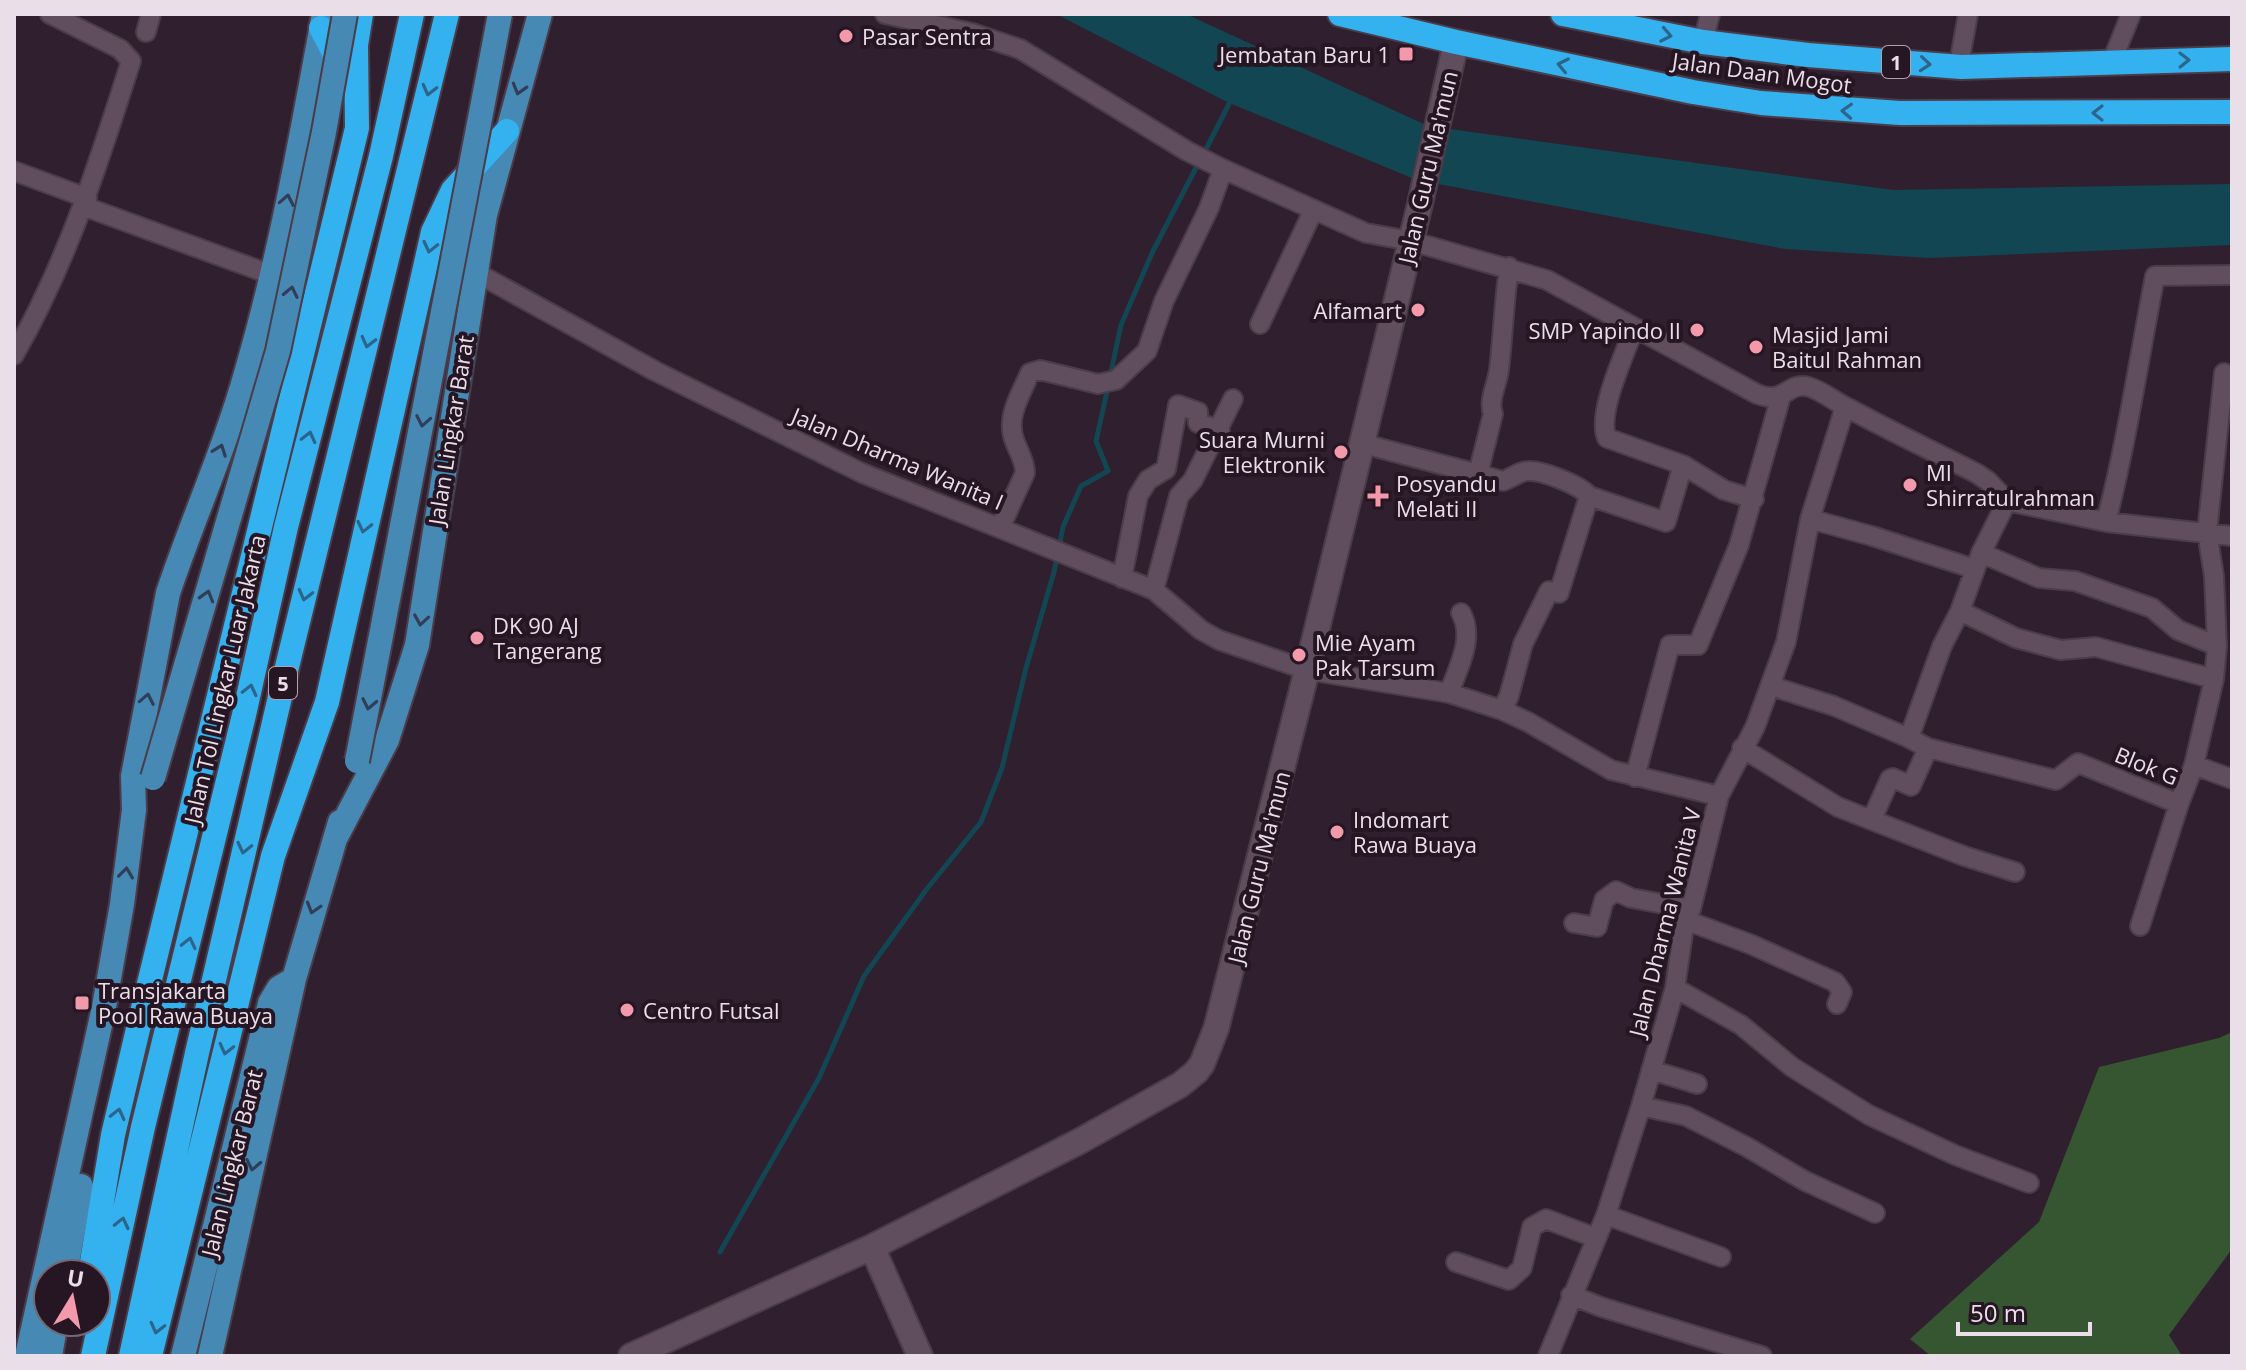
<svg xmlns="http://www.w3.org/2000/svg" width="2246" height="1370" viewBox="0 0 2246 1370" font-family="'Open Sans',sans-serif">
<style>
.green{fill:#365531}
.water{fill:#124653}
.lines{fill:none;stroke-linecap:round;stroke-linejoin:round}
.stream{stroke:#124653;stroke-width:5}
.street-casing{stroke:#4a3c48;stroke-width:22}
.secondary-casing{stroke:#4a3c48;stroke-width:28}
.primary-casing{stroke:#4a3c48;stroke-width:28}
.highway-casing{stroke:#4a3c48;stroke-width:28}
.street{stroke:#604d5e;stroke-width:18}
.secondary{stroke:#604d5e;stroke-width:24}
.primary{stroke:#4689b5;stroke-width:24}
.highway{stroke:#34b1ef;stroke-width:24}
.primary-bridge-casing{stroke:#4a3c48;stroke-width:28;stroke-linecap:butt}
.primary-bridge{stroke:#4689b5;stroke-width:24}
.oneway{stroke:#2d648a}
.oneway2{stroke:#313e57}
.poi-dot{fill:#f29aac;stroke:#261624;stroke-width:3}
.labels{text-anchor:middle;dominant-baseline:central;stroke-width:8;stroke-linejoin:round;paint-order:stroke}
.shield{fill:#261624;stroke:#afa2ad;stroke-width:2}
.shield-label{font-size:20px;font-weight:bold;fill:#eadee8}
.poi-label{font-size:22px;fill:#eadee8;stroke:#261624;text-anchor:start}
.street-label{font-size:22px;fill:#eadee8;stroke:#261624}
</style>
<rect width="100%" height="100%" fill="#301f2e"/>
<path class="green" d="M2232,1032V1249L2169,1335L2182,1356H1931L1910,1339L2039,1222L2099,1067L2219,1038Z"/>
<path class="water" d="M1056,14H1186L1428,126L1893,190L2232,184V245L1929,258L1785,249L1417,180L1229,103Z"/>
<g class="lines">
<path class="stream" d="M1204,153L1232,98
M1110,377L1121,325L1153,251L1199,162
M720,1252L819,1078L864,976L926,890L981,822L1002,768L1026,668L1054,572L1063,527L1081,486L1108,471L1096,441L1108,387"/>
<g class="street-casing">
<path id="street" d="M885,14L972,33L1020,49L1187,151L1223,169L1366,233L1411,241L1547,280L1757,394C1786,405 1787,381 1809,387C1823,391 1835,402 1848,408C1890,431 1933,451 1976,473L1988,481L2007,501L2106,522L2232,536
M146,32L151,14
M1703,42L1710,14
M2112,61L2131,14
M1961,67V53L1968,14
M14,171L87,198
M83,206L272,275
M475,272L655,371L862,473L1154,590L1201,630L1219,640L1307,670L1449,693L1502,710L1528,722L1611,770L1719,796
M1260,324L1313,211
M14,355C67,263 99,162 131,61L120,49L50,14
M1360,443L1478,474L1493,414C1488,400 1497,385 1499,370C1503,336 1504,302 1509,267
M1683,465L1724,490L1754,499
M1478,474L1503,481C1510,479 1520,471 1528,471C1542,470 1580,485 1589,496L1559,593L1549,591L1523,644L1509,696L1502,710
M1589,496L1666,522L1683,465L1607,438C1596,415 1625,353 1634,329
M1810,519L1872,536L1975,569
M2106,522C2127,441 2139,358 2155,276L2232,275
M1000,528L1025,473C1025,461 1019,453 1015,442C1005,418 1020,396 1030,373L1040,370L1098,384L1116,380L1147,351L1164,301L1209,208L1223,169
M1981,553L2039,578L2075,581L2152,608L2178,630L2217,646
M1122,578L1138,496L1148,480L1166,469L1178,405L1198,412V423L1220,430
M1154,590L1179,496L1193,480L1233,399
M1960,611L2016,638L2061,650L2096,647L2214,679
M1771,686L1834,706L1909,738
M1449,693C1458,668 1475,638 1461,613
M1742,748L1838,807L1964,856L2015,872
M1928,748L2056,780L2078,763L2179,804L2194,765L2214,679L2217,646L2214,576L2207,532L2224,373
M2194,765L2232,779
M1635,777L1670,645H1698L1739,545L1781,396
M1872,819L1890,779L1893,778L1911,786L1928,748L1909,738L1942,646L1960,611L1981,553L2007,501
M1685,920L1750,944L1835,982L1842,992L1837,1004
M1574,923L1597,927L1604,900L1616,891L1631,898L1691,909
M2140,926L2179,804
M1675,988L1741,1025L1792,1067L1869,1115L1955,1155L2029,1183
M1651,1070L1697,1084
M1641,1106L1686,1116L1747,1147L1805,1181L1875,1213
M1606,1215L1721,1257
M1456,1262L1509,1280L1522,1268L1532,1227L1546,1219L1596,1238
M1571,1295L1601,1307L1762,1356
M1548,1356L1606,1215L1641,1106L1675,988L1685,920L1691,909L1719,796L1755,727L1786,642L1810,519L1845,407"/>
</g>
<g class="secondary-casing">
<path id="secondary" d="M872,1247L920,1356
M631,1356L872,1247L1080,1141L1180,1085L1196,1072L1202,1064L1216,1029L1307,670L1420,204L1456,42"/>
</g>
<g class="primary-casing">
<path id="primary" d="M336,837L387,740L417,645L485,215L540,14
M65,1274L81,1186
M27,1356L104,1007L122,904L134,810L133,776L168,593C193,518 226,446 247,370C281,253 302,133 324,14
M50,1356L56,1322
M183,1356L270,1003L279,988L294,979
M210,1356L294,979L340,822"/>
</g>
<g class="highway-casing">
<path id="highway" d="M1340,14L1456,42L1693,92L1761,103L1900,113L2232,112
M1563,14L1703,42L1808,55L1961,67L2232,59
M321,28L342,68
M90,1274L113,1135L138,1029L357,128L356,45L361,14
M93,1356L143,1127L244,715L286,527L381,156L412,14
M131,1356L197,1053L286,671L447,14
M150,1356L273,856L327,702L433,232L453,190L507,131"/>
</g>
<use href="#street" class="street"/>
<use href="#secondary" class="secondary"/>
<use href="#primary" class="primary"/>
<use href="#highway" class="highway"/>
<g class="primary-bridge-casing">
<path id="primary-bridge" d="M357,761L500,14
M153,778L278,351L324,132L345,14"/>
</g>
<use href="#primary-bridge" class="primary-bridge"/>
</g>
<defs><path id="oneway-chevron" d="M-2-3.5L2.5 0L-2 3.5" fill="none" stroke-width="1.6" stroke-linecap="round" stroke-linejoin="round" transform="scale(2)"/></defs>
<g class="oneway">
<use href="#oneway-chevron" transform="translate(1666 35) rotate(11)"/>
<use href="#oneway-chevron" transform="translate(2184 60) rotate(-1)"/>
<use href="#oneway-chevron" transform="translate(1925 64) rotate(5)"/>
<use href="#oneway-chevron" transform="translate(1563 65) rotate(-168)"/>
<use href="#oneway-chevron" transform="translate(429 90) rotate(104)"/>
<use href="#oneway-chevron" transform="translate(1847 111) rotate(-177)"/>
<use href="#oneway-chevron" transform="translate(2098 113) rotate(180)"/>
<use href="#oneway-chevron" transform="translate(430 247) rotate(103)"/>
<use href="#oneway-chevron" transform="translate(368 342) rotate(104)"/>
<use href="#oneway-chevron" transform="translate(309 437) rotate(-76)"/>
<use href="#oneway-chevron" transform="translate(364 527) rotate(103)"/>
<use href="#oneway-chevron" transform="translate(305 595) rotate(104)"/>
<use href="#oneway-chevron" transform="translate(250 690) rotate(-77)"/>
<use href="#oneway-chevron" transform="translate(244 848) rotate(103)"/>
<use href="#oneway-chevron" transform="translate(189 943) rotate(-77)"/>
<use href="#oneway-chevron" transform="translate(226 1049) rotate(104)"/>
<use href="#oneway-chevron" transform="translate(118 1114) rotate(-77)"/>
<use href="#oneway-chevron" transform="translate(122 1223) rotate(-77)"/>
<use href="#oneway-chevron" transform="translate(157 1328) rotate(104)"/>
</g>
<g class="oneway2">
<use href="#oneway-chevron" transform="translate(519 89) rotate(106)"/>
<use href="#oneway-chevron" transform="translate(287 200) rotate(-79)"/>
<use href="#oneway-chevron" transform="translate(291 292) rotate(-78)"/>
<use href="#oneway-chevron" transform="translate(423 421) rotate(101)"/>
<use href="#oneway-chevron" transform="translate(220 450) rotate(-70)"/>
<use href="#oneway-chevron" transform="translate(207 596) rotate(-74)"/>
<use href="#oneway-chevron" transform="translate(421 620) rotate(99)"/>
<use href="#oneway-chevron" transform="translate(147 699) rotate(-79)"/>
<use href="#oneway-chevron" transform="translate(369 704) rotate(102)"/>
<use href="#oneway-chevron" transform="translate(126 873) rotate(-83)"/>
<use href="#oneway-chevron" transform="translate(313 908) rotate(107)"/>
<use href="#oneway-chevron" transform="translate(253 1165) rotate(102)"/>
</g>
<g class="poi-dot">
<circle cx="846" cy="36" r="8"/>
<rect x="1398" y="46" width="16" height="16" rx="4"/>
<circle cx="1418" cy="310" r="8"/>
<circle cx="1697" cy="330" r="8"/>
<circle cx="1756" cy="347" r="8"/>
<circle cx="1341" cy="452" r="8"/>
<circle cx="1910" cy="485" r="8"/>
<path d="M1374 484h8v8h8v8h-8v8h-8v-8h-8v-8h8z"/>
<circle cx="477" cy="638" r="8"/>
<circle cx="1299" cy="655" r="8"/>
<circle cx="1337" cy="832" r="8"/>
<rect x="74" y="995" width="16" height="16" rx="4"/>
<circle cx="627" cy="1010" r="8"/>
</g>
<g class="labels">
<g class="shield">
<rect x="1882" y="46" width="28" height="32" rx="6"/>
<rect x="269" y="667" width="28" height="32" rx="6"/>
</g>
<g class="shield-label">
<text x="1896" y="62">1</text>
<text x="283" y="683">5</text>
</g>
<g class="poi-label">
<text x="862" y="36">Pasar Sentra</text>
<text x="1390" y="54" text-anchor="end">Jembatan Baru 1</text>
<text x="1402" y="310" text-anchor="end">Alfamart</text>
<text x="1681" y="330" text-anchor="end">SMP Yapindo II</text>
<text x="1772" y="334">Masjid Jami<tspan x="1772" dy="25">Baitul Rahman</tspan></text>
<text x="1325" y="439" text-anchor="end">Suara Murni<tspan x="1325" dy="25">Elektronik</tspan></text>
<text x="1926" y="472">MI<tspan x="1926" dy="25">Shirratulrahman</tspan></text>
<text x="1396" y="483">Posyandu<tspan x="1396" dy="25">Melati II</tspan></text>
<text x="493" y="625">DK 90 AJ<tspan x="493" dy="25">Tangerang</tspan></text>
<text x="1315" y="642">Mie Ayam<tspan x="1315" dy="25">Pak Tarsum</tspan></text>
<text x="1353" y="819">Indomart<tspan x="1353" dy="25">Rawa Buaya</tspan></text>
<text x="98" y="990">Transjakarta<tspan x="98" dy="25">Pool Rawa Buaya</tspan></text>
<text x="643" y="1010">Centro Futsal</text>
</g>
<g class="street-label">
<text transform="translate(1762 72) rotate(8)">Jalan Daan Mogot</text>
<text transform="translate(1427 167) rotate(-77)">Jalan Guru Ma'mun</text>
<text transform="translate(450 430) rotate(-81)">Jalan Lingkar Barat</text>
<text transform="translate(898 458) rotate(23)">Jalan Dharma Wanita I</text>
<text transform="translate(224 679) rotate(-77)">Jalan Tol Lingkar Luar Jakarta</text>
<text transform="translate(2147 765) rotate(22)">Blok G</text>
<text transform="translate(1258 867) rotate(-76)">Jalan Guru Ma'mun</text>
<text transform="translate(1664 922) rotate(-76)">Jalan Dharma Wanita V</text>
<text transform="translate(231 1163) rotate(-76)">Jalan Lingkar Barat</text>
</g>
</g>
<rect width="2246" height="1370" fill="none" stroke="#eadee8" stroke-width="32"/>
<g transform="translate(72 1298) rotate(10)"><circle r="38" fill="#261624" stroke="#746672" stroke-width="2"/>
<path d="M0-6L14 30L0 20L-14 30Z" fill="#f29aac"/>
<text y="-12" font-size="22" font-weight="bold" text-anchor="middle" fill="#eadee8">U</text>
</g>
<path d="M1958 1322v12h132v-12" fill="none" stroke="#eadee8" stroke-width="4"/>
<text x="1970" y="1322" font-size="24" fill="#eadee8" stroke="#261624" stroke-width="6" paint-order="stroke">50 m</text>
</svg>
